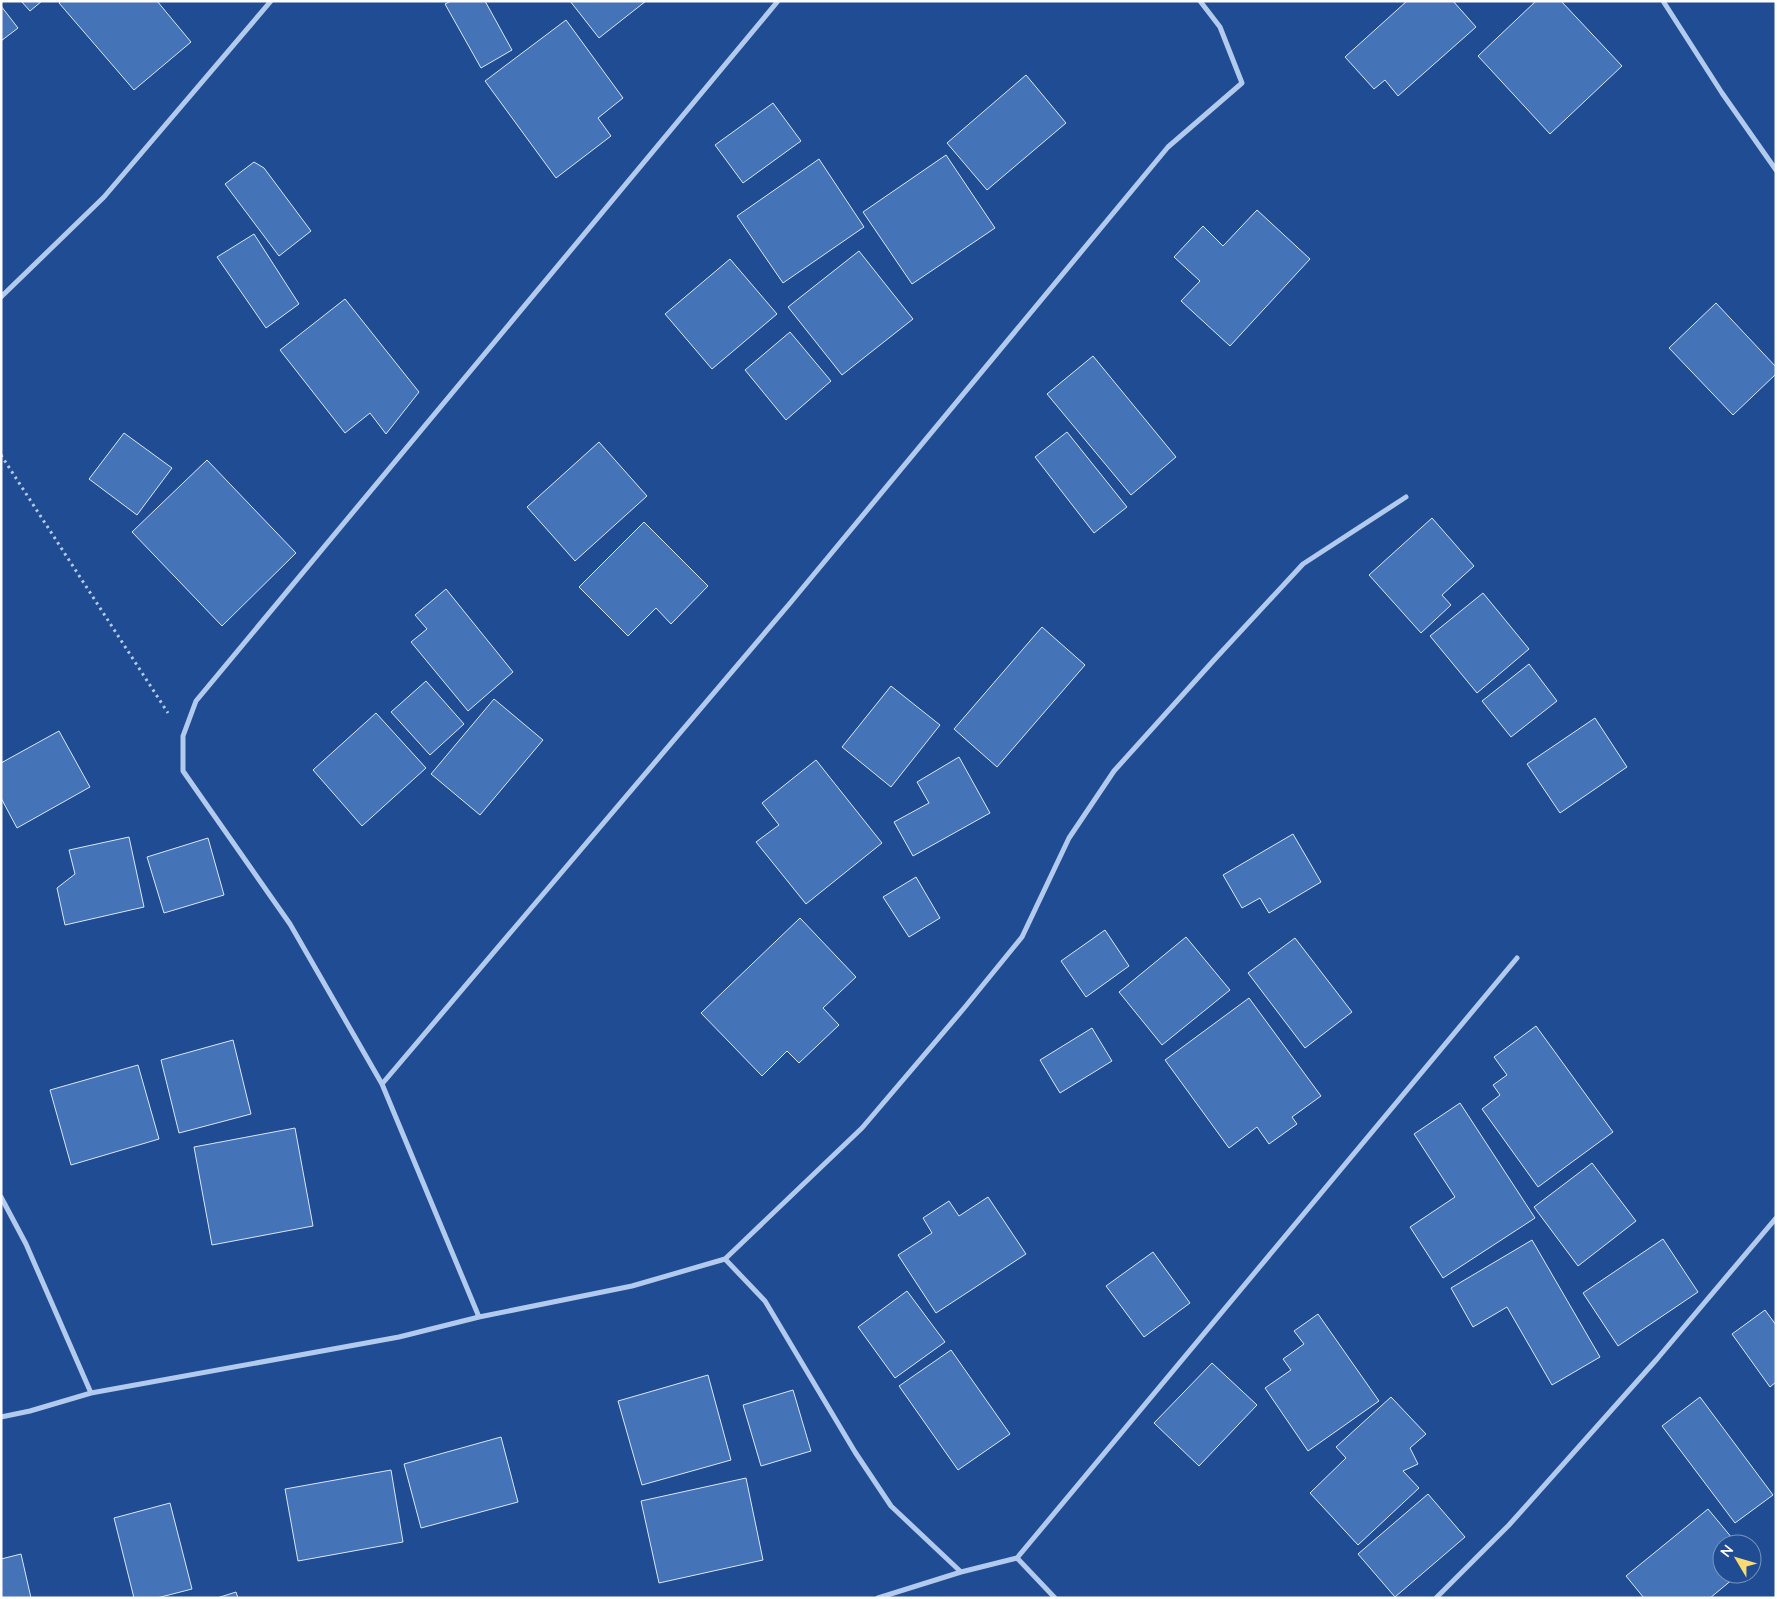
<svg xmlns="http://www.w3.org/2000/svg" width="1777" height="1599" viewBox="0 0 1777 1599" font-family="Lato,sans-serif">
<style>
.building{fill:#4573b8;stroke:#d8e6fa}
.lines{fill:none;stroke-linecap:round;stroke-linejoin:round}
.path{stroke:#b2caed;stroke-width:3;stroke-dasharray:2.5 4;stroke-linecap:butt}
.minor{stroke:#b2caed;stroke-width:5}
</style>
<rect width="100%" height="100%" fill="#204c93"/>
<path class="building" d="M21,1H42L30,11Z
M61,1H157L191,42L134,90L59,3Z
M451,1H485L512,50L481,68L445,4Z
M570,1H646L599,38Z
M1407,1H1453L1476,27L1398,96L1385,80L1374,89L1345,57Z
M1536,1H1561L1622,66L1550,134L1478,56Z
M1,6L18,28L1,41Z
M566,20L623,98L598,118L611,136L556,178L485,81Z
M1026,75L1066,123L987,190L947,143Z
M773,103L801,141L743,183L715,145Z
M946,155L995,228L912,284L863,212Z
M819,159L864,227L783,283L737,216Z
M254,162L264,168L311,231L279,256L225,184Z
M1257,210L1310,259L1230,346L1181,301L1200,281L1174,257L1203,226L1223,246Z
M254,234L299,304L266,328L217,257Z
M859,251L913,319L842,375L788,307Z
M730,259L777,314L712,369L665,314Z
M345,299L419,392L386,434L370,413L345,433L280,350Z
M1716,303L1776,367V374L1733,415L1669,348Z
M790,332L831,381L786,420L745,370Z
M1093,356L1176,457L1131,495L1047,394Z
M1067,432L1127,507L1094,533L1035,457Z
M124,433L172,468L137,515L89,479Z
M599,442L647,496L575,561L527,507Z
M207,460L296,553L222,626L132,532Z
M1432,518L1474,566L1442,595L1451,605L1421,633L1369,575Z
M644,522L708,586L671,624L656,608L628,636L579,587Z
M446,589L513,672L468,711L411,642L427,629L415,615Z
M1483,593L1529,649L1477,693L1430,636Z
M1042,627L1085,665L997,767L954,729Z
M1529,664L1557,701L1511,737L1482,701Z
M426,681L464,724L430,755L391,712Z
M891,686L940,725L891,787L842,747Z
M494,699L543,740L480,815L431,774Z
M376,713L426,768L362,826L313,770Z
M1595,718L1627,767L1560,813L1527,764Z
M59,731L90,787L17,828L1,798V763Z
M959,757L990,813L913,856L894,822L929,803L917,782Z
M816,760L882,843L806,904L756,842L779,825L762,803Z
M1293,834L1321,882L1269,913L1260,898L1242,908L1223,875Z
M129,837L144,907L65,925L57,888L75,874L69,850Z
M208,838L224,895L164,913L147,857Z
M916,877L940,918L909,937L883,897Z
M800,918L856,977L823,1008L839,1025L799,1063L787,1051L762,1076L701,1013Z
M1105,930L1129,966L1086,997L1061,961Z
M1186,937L1230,990L1162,1045L1119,992Z
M1295,938L1352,1012L1305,1048L1248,973Z
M1249,998L1321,1096L1292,1117L1297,1124L1269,1144L1257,1127L1229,1148L1165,1060Z
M1536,1026L1613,1132L1538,1187L1482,1109L1500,1095L1493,1085L1507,1075L1494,1057Z
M1092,1028L1112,1061L1060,1093L1040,1060Z
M233,1040L251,1114L179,1133L161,1060Z
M138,1065L159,1139L71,1165L50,1090Z
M1460,1103L1535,1218L1443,1278L1410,1227L1455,1197L1414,1134Z
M295,1128L313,1226L212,1245L194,1147Z
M1592,1163L1636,1221L1578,1266L1534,1207Z
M988,1197L1026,1254L936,1313L898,1255L932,1233L923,1218L949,1201L959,1216Z
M1663,1239L1698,1292L1618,1346L1583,1293Z
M1532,1240L1600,1357L1552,1385L1507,1307L1473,1327L1451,1288Z
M1153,1252L1190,1303L1144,1337L1106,1286Z
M907,1291L945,1342L895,1378L858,1327Z
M1765,1310L1776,1325V1382L1770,1387L1732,1334Z
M1318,1314L1379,1401L1308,1451L1265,1388L1291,1370L1283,1359L1304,1344L1294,1331Z
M951,1350L1010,1434L958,1470L899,1386Z
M1212,1363L1257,1405L1199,1466L1154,1423Z
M708,1375L731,1460L642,1485L618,1401Z
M793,1390L811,1451L761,1466L743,1405Z
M1391,1397L1426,1434L1410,1448L1418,1464L1403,1471L1419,1488L1358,1545L1310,1493L1346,1458L1336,1447Z
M1700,1397L1773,1495L1735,1523L1662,1426Z
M501,1437L518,1502L421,1528L404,1464Z
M391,1470L403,1542L298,1561L285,1489Z
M746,1478L763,1560L659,1583L641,1501Z
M1428,1494L1465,1537L1395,1597L1358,1554Z
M170,1503L192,1589L157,1598H134L114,1518Z
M1708,1509L1737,1544H1722V1574H1739L1710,1598H1644L1626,1576Z
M21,1554L31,1598H1V1559Z
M236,1592L238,1598H217Z"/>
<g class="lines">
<path class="path" d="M1,455L168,713"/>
<path class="minor" d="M1663,1L1722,93L1776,170
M1,297L104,197L271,1
M382,1084L791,602L1168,147L1242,83L1220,27L1200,1
M1,1197L26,1244L91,1393
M725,1259L765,1301L855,1452L891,1506L961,1572L1017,1558L1055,1598
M479,1317L382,1084L290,924L183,771V736L196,701L778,1
M1,1417L30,1411L91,1393L399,1337L479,1317L632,1286L725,1259L862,1128L965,1007L1022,937L1069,838L1114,771L1214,660L1303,564L1406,497
M1017,1558L1517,958
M878,1598L961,1572
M1436,1598L1509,1525L1657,1359L1776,1218"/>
</g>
<rect width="1777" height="1599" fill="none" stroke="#ffffff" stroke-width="5"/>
<g transform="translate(1737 1559) rotate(308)"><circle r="24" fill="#204c93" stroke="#7994be"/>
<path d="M0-4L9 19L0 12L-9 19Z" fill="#fada73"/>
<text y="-8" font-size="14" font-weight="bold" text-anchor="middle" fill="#ffffff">N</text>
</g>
</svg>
